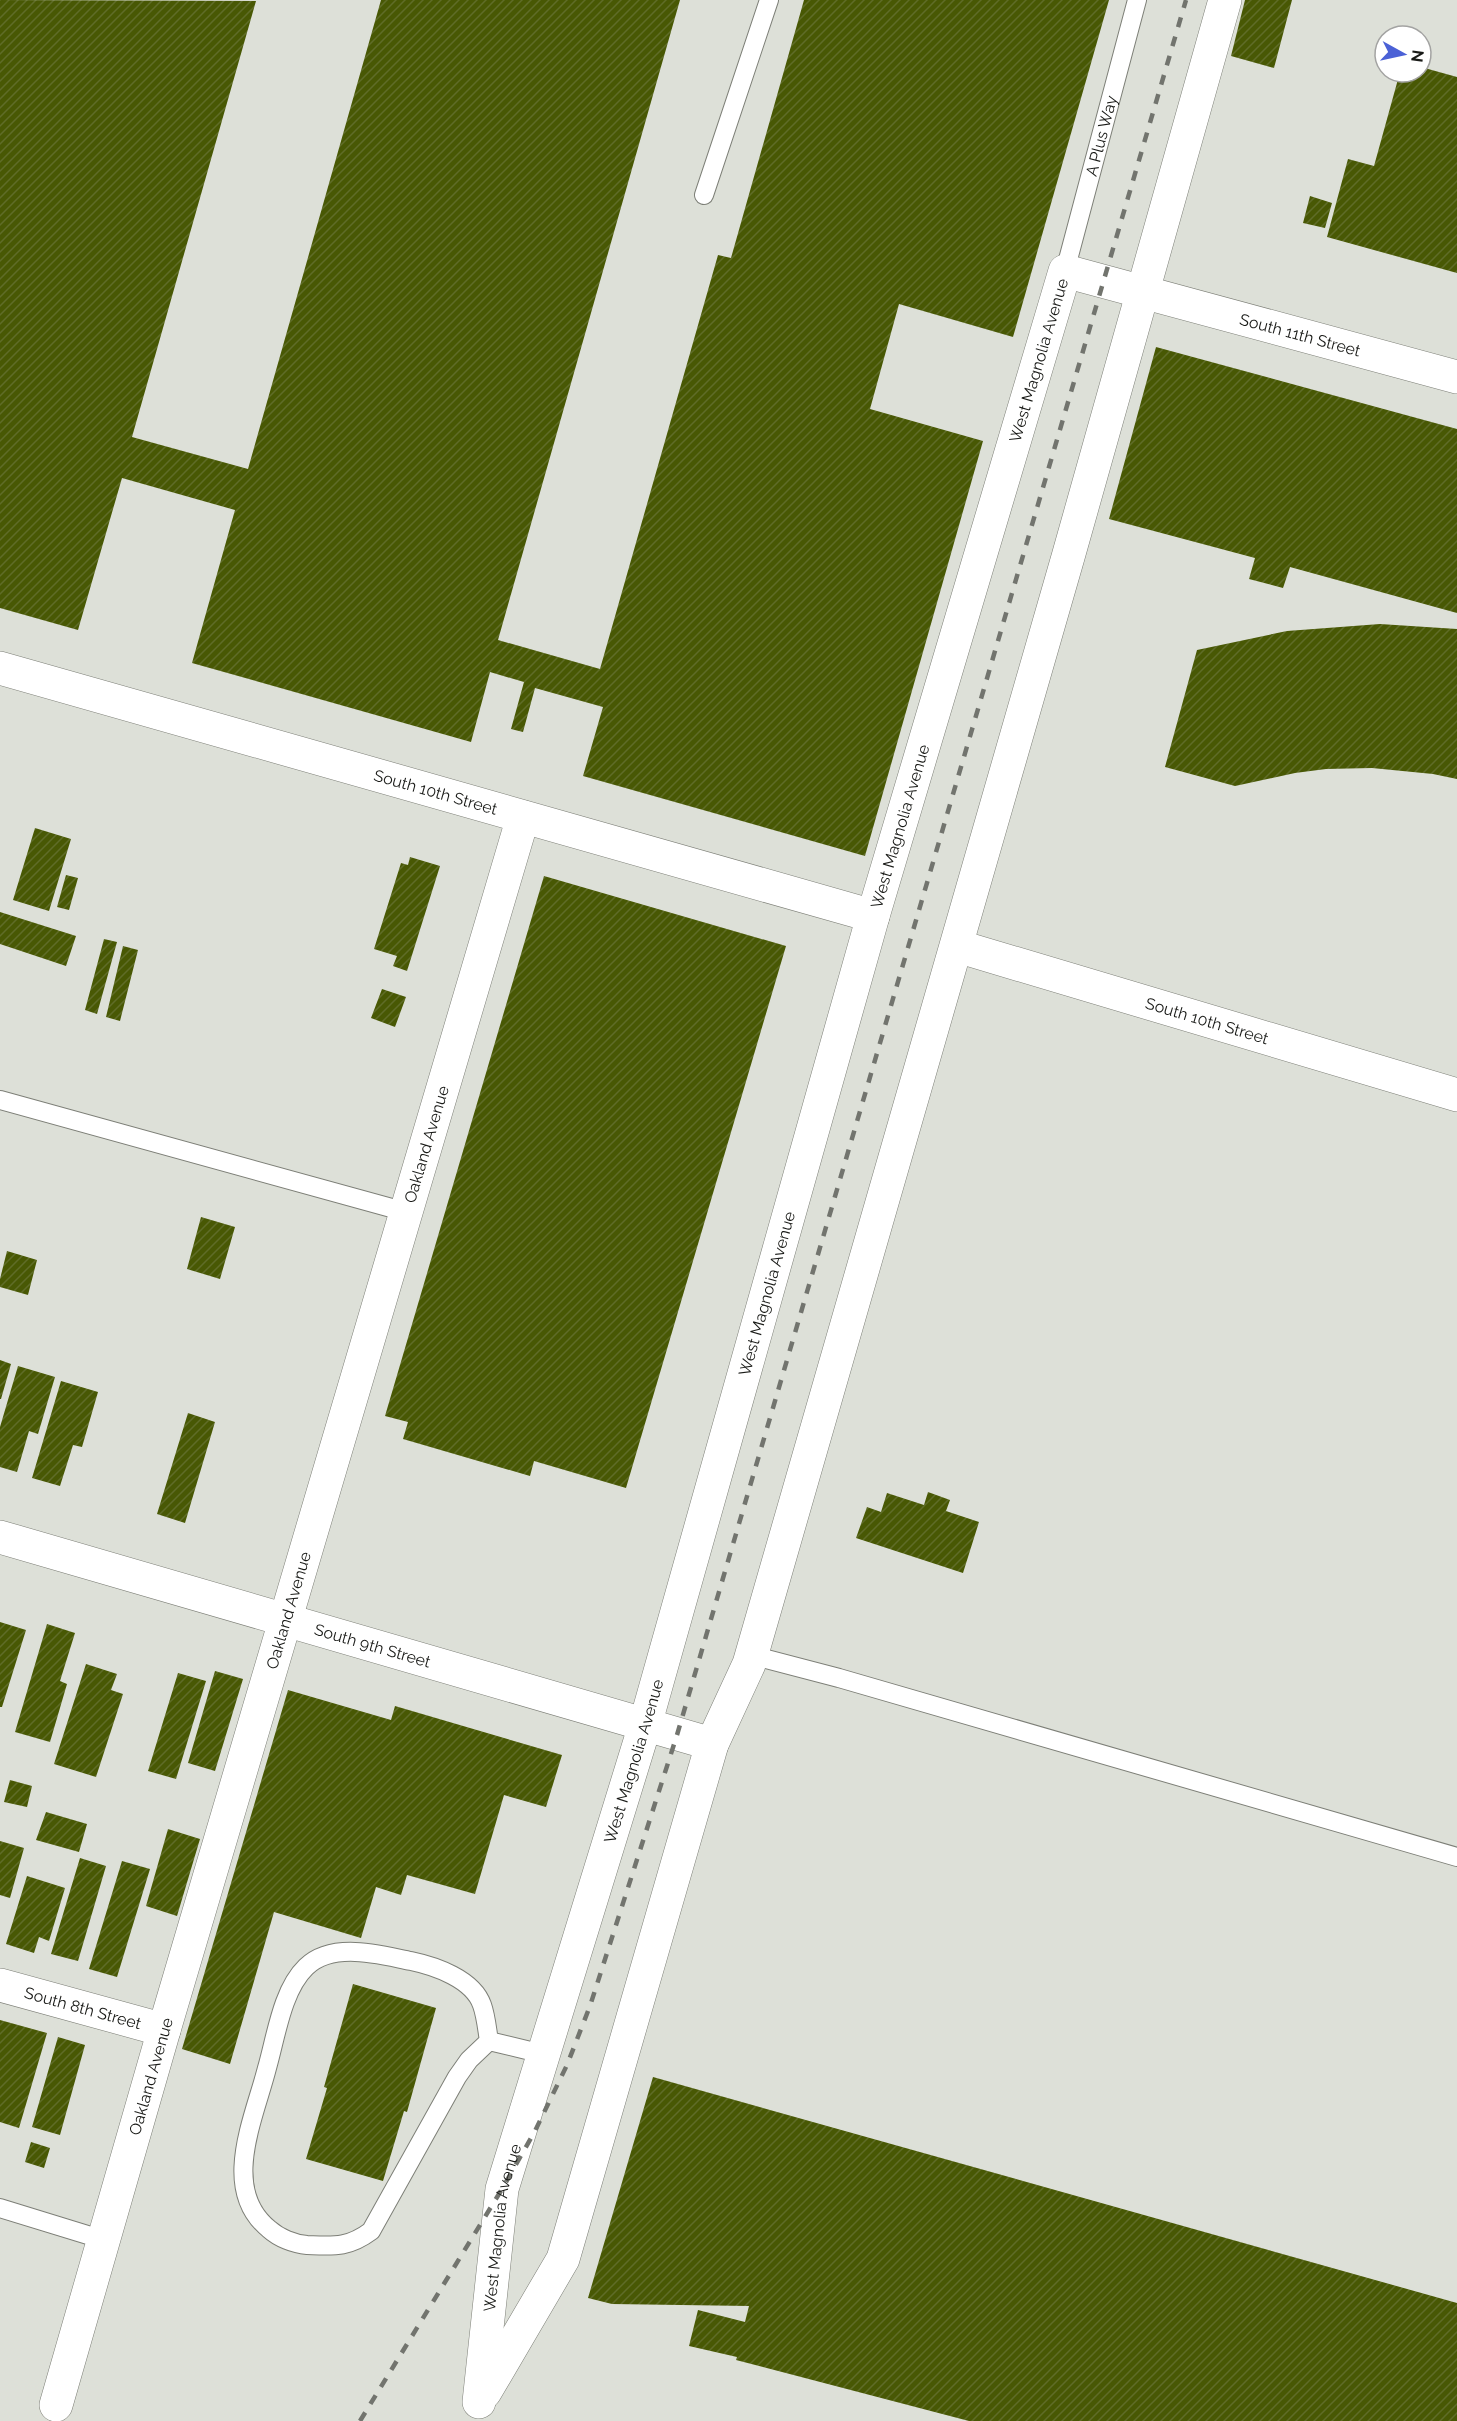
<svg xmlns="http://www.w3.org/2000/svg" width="1457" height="2421" viewBox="0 0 1457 2421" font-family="Raleway,sans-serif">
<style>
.building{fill:url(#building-hatch)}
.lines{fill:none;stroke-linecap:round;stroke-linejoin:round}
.lane-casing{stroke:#7d7f77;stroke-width:20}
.street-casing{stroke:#7d7f77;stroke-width:34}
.lane{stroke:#fff;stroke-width:18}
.street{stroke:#fff;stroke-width:33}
.rail{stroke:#72746e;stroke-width:4.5;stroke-dasharray:10 10;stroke-linecap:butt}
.labels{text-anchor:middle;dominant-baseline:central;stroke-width:6;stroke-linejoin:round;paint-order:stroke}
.street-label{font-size:16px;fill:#191a17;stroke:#fff}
</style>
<defs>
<pattern id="building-hatch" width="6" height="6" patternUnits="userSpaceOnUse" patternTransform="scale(1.5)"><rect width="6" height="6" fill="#485804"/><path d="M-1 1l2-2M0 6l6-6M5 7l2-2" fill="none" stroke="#5f6c28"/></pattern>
</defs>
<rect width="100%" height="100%" fill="#dde0d8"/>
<path class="building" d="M0,0L256,1L132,437L248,469L381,0H680L498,640L600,669L718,255L731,258L804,0H1109L1013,337L899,304L870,409L983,441L865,856L583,776L603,707L535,688L523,732L511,729L524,682L490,672L471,742L192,663L235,510L122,478L78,630L0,608Z
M1245,0H1292L1274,68L1231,56Z
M1421,67L1457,77V273L1327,237L1348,159L1374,166L1400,72H1421Z
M1310,196L1332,203L1325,228L1303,223Z
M1156,347L1457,429V613L1290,567L1283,588L1249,579L1255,558L1109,519Z
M1380,624L1457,629V779L1433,774L1372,768L1326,769L1295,773L1235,786L1165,767L1197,650L1287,631Z
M35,828L71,839L49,911L13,900Z
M410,857L440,866L407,971L393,966L397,956L374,949L401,863L408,865Z
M66,875L78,878L69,910L57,907Z
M544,876L786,946L626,1488L534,1461L530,1476L403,1439L408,1422L385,1416Z
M0,912L76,936L66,966L0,944Z
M104,939L117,942L97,1014L85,1010Z
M123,946L138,950L120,1021L106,1017Z
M382,989L406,997L395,1027L371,1018Z
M201,1217L235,1227L220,1279L187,1269Z
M7,1251L37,1260L28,1295L0,1287V1279Z
M0,1360L11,1364L1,1399H0Z
M18,1366L55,1377L38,1434L29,1431L17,1472L0,1467V1427Z
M61,1381L98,1392L82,1447L73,1445L60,1486L32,1478Z
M188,1413L215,1422L185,1523L157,1514Z
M928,1492L950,1500L946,1511L979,1522L963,1573L856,1538L867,1507L881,1512L887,1493L924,1505Z
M0,1622L26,1630L2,1707H0Z
M47,1624L75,1633L60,1681L67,1684L50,1742L15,1732Z
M86,1664L117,1674L111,1690L123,1694L96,1777L54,1764Z
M215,1671L243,1679L215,1771L188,1763Z
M178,1673L206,1681L176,1779L148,1771Z
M288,1690L391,1720L395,1706L562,1755L546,1807L504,1795L475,1894L407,1875L401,1895L376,1887L361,1938L274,1912L230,2064L182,2049Z
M10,1780L32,1786L27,1807L4,1802Z
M46,1812L87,1824L79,1852L36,1840Z
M168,1829L200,1839L177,1916L146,1906Z
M0,1841L24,1848L10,1898L0,1895Z
M80,1858L106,1866L78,1961L51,1954Z
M122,1861L150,1869L117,1977L89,1969Z
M27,1876L65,1888L49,1941L39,1937L34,1953L6,1944Z
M353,1984L436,2008L407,2112L404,2111L383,2181L306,2159L327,2088L324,2087Z
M0,2020L47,2033L19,2128L0,2122Z
M58,2037L85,2045L60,2135L32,2127Z
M653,2077L1457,2303V2421H969L736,2360L737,2357L689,2346L698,2310L745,2322L749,2306L612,2304L588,2298Z
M31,2142L50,2148L44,2168L25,2162Z"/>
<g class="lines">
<g class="lane-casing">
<g id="lane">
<path d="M704,195L769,0"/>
<path id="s1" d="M1065,271L1137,0"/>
<path d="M0,1100L406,1212"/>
<path d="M751,1655L839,1678L1457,1857"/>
<path d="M489,2041L469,2060L457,2077L371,2231C348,2248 334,2246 307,2245C294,2244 279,2238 269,2229C220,2189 254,2119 267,2068C276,2037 282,1990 306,1967C333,1941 380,1955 411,1961C435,1966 473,1979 482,2005C486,2016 487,2029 489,2041L543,2054"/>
<path d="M0,2208L104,2240"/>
</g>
</g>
<g class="street-casing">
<g id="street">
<path id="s2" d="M0,668L873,916"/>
<path id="s3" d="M957,946L1457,1095"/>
<path id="s4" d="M0,1537L712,1744"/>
<path id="s5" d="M0,1985L164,2030"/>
<path d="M485,2392L563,2259L712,1744L749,1664C908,1110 1071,556 1225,0"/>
<path id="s6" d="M479,2402L502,2189L645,1725L873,916L1065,271L1457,377"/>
<path id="s7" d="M56,2405L164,2030L523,817"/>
</g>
</g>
<use href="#lane" class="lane"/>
<use href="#street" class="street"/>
<path class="rail" d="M360,2421L502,2189L535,2131L567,2065L590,2006L677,1735L1186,0"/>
</g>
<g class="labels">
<g class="street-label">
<text stroke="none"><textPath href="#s1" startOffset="140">A Plus Way</textPath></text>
<text stroke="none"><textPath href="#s6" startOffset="2457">South 11th Street</textPath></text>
<text stroke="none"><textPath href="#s6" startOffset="2120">West Magnolia Avenue</textPath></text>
<text stroke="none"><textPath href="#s2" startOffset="453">South 10th Street</textPath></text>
<text stroke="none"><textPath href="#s6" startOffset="1634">West Magnolia Avenue</textPath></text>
<text stroke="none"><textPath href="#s3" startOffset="261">South 10th Street</textPath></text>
<text stroke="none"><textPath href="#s7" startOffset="1314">Oakland Avenue</textPath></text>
<text stroke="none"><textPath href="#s6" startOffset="1148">West Magnolia Avenue</textPath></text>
<text stroke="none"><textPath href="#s7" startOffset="828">Oakland Avenue</textPath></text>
<text stroke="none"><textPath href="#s4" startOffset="388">South 9th Street</textPath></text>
<text stroke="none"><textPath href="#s6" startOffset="662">West Magnolia Avenue</textPath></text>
<text stroke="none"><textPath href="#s5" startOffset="86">South 8th Street</textPath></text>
<text stroke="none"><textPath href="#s7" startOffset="342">Oakland Avenue</textPath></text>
<text stroke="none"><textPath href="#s6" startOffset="176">West Magnolia Avenue</textPath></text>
</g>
</g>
<g transform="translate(1403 54) rotate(98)"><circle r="28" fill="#ffffff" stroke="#a3a3a2" stroke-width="1.5"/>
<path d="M0-4.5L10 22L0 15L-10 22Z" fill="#4b61d6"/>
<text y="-9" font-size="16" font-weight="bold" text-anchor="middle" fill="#191a17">N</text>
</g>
</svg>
